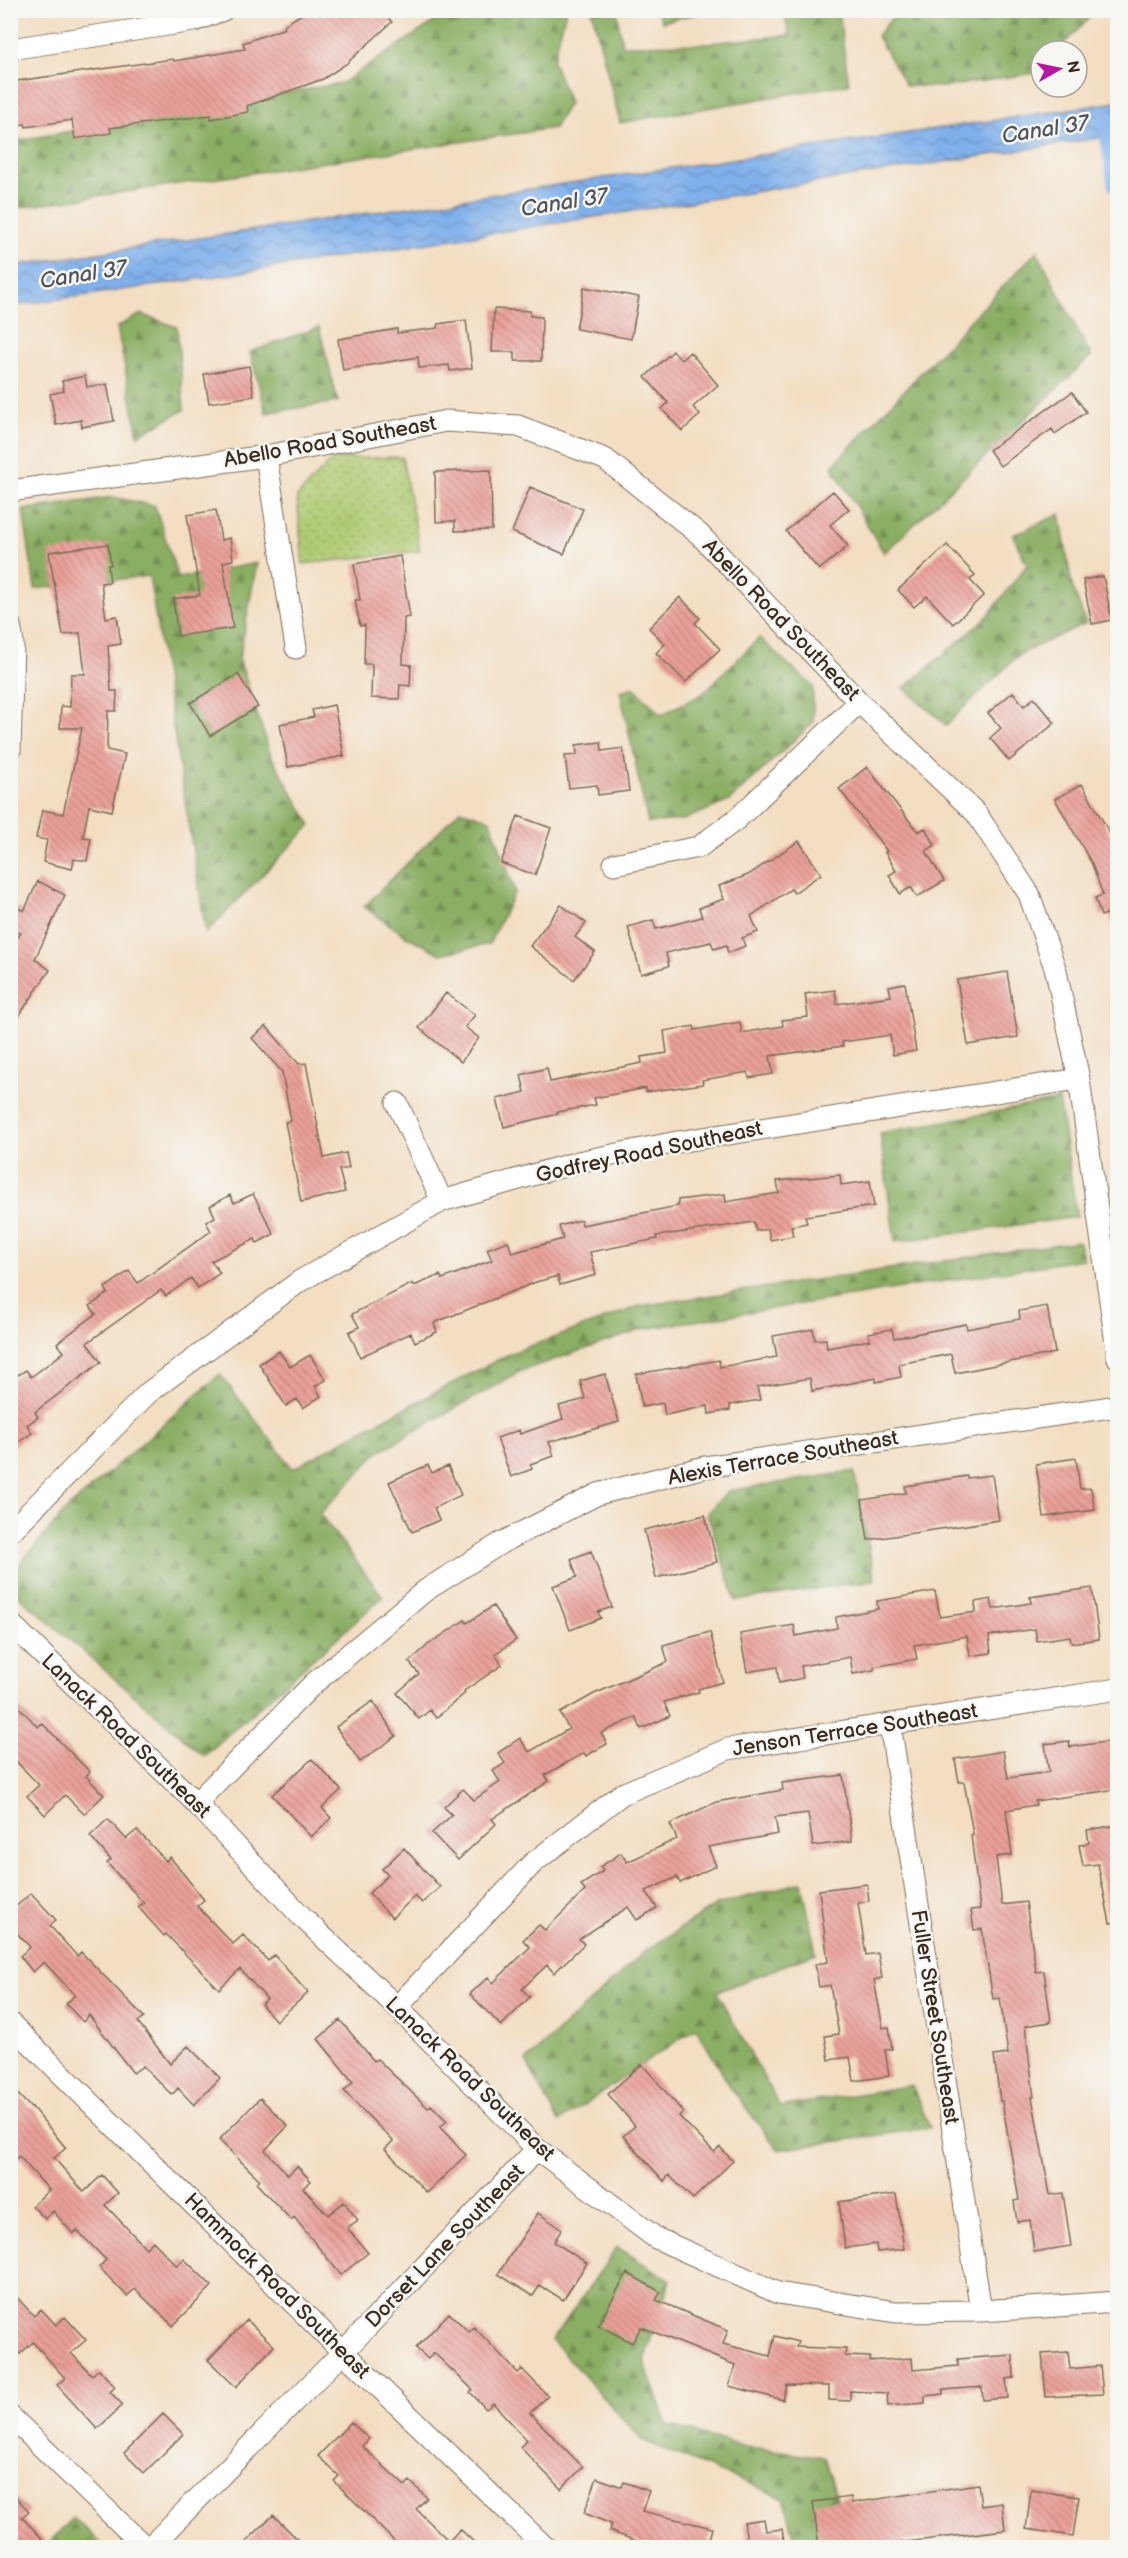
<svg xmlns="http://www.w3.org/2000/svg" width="1128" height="2558" viewBox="0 0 1128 2558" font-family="'Balsamiq Sans',sans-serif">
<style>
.grass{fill:url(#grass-dots);stroke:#747a48;stroke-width:1.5}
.forest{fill:url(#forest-firs);stroke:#626c40;stroke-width:1.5}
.water{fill:url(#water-waves);stroke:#5e6d84;stroke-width:1.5}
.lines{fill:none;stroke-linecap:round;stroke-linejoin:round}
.canal{stroke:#80b0eb;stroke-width:21}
.building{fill:url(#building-back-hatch)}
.minor-casing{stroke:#7b6957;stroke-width:23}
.minor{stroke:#fff;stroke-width:21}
.labels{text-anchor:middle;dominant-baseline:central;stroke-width:5;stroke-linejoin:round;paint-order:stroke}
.street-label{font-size:21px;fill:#3b2a1e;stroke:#f6f6f2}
.water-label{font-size:22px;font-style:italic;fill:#50525c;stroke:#f6f6f2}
</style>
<defs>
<pattern id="grass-dots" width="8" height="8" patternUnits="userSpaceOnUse" patternTransform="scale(1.5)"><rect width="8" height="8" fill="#aeca71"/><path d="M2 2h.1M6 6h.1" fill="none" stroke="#8fa45c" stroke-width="1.8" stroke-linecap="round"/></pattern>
<pattern id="forest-firs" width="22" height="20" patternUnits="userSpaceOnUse" patternTransform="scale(1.5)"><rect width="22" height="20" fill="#8aae63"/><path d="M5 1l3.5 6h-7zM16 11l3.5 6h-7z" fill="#728e51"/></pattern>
<pattern id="water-waves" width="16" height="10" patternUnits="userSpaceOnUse" patternTransform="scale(1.5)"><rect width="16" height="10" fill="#80b0eb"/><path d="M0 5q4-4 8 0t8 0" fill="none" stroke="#6a8fbe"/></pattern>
<pattern id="building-back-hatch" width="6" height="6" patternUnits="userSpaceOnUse" patternTransform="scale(1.5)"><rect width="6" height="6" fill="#eaa19a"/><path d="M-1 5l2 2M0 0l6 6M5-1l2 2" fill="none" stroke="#bf837d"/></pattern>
</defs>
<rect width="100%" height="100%" fill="#f6f6f2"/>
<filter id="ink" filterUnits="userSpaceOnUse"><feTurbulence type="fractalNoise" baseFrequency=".0167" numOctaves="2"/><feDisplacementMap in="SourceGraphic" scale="12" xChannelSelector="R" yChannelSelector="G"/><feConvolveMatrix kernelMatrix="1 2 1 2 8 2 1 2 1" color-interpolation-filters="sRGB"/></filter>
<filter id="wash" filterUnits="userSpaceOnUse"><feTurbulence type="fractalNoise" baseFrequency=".008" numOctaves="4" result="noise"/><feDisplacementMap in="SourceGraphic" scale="24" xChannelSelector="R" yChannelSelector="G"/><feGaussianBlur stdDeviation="1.35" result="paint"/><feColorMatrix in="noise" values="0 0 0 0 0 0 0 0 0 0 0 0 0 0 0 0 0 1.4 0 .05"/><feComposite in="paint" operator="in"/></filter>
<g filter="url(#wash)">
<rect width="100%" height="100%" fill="#f3dec2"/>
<path class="grass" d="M402,457L420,551L303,564L297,497L332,459Z"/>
<path class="forest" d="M898,10H1096V11L1057,51H1041V67L1035,73L945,87L906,86L877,36Z
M447,11H566L553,61L569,103L554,128L11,209L10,142L342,83L444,15Z
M592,11H617L622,45L698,44L790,35L783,11H838L849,84L620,123Z
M657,11H707L662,22Z
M1037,251L1091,356L884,553L832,466Z
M141,314L177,327L184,410L138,435L117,327Z
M319,327L338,402L266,413L250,352Z
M113,497L155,506L178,578L257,563L239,659L271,756L311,825L206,933L149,576L35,589L23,510Z
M1060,514L1072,586L1086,623L1020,654L946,725L904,688L986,618L1027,565L1013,535Z
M759,638L813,686V723L729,801L683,820L648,823L620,691L634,687L661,715L702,694Z
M460,810L490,819L515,891L489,944L441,954L406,936L364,907Z
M1059,1100L1077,1217L895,1242L880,1133Z
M1078,1241L1084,1259L644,1329L521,1371L378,1452L320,1514L383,1597L204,1756L11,1589V1574L65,1511L220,1374L293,1469L355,1434L509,1354L640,1306Z
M854,1471L875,1580L736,1601L707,1513L728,1491Z
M802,1882L816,1953L717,1992L780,2107L912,2085L930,2128L778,2150L731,2088L696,2028L559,2122L526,2061L644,1952L716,1905Z
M617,2247L670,2280L644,2361L667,2425L743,2446L824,2457L852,2547H797L784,2498L642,2440L552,2341Z
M73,2518L106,2547L44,2548Z"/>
<path class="water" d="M1117,102V135L199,279L11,306V266Z"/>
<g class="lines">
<path class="canal" d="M1108,121L1118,183"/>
</g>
<g id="blocks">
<path class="building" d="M308,10H381L392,22L346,64L323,79L247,106L248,112L211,119V115L110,128L111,133L75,139L72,120L26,127L25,124L10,126V82L173,59L174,61L245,49L243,43L285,28L284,25Z
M584,287L639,297L631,339L576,329Z
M494,309L530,311V316L542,317L541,361H515V352H492Z
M466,320L472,368L450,371L449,365L419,368L418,357L343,370L338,339L397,329V333L438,328V324Z
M673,351L681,360L690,352L718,385L693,407L700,415L682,431L662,409L668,403L645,377Z
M249,366L254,396L209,403L204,374Z
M85,376L87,387L107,384L114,421L82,427L81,420L56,425L50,394L64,391L62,381Z
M1072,392L1086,412L1055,434L1052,429L1000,466L989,450Z
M491,470L492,530L455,531V521L436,522L435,472Z
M530,487L583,509L564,554L512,532Z
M833,491L849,509L830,525L848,546L819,570L786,531Z
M216,510L221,540L230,538L233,560L223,562L233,628L178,636L173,599L200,595L187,515Z
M108,544L111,565H108L110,582L101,583L106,618L117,616L121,644L108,646L111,691H117L116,711H108L107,750L125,754L112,811L89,806L83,837L91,838L87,861L74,859L72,869L43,862L47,840L36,838L42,810L63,814L82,728H60L61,706L70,707L71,674H85L80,633L63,635L49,552Z
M947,545L975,575L970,580L984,595L953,624L927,596L914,607L898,590Z
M400,556L410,617L404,618L403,664L411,665L410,686L400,685L399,699L371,698L372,664H364L365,625L360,626L355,600H360L354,564Z
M1103,576L1112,620L1092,624L1083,580Z
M680,597L700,618L695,623L720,649L686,682L656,653L665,644L649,628Z
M238,674L258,707L210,736L190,703Z
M1013,692L1024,706L1034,698L1055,723L1009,761L990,738L1001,728L988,713Z
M334,705L344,756L288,767L280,724L314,717L312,710Z
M601,742L602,751L623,748L629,791L598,795L597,785L569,788L565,756L577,755L576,745Z
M867,767L918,832L925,828L935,845L926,851L944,881L917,897L911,887L900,894L889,875L896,871L885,852L887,851L839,789Z
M1082,784L1118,848V930H1115L1109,913L1101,916L1095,898L1103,895L1092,864L1055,799Z
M518,816L551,828L535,875L501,863Z
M799,841L821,874L794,893L791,889L751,916L758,932L742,938L745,946L728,953L726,945L714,949L711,942L666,953L669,966L641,974L628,927L653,920L656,929L702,917L699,908L724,899L719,886L748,875Z
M38,881L65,895L35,959L50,970L10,1029V948L21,933L10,928V904L24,911Z
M561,905L586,923L575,937L595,952L574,980L530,946Z
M1007,972L1018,1037L968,1045L957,980Z
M905,983L916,1051L893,1055L890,1035L842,1042L843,1046L770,1056L773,1074L749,1078L748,1072L702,1080L703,1084L646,1092V1088L594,1098L596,1105L557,1112L558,1114L504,1127L497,1099L525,1092L521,1075L547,1068L550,1082L642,1063L641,1057L667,1053L664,1031L694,1026L695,1030L740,1022L742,1033L783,1026L782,1020L808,1017L805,994L835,990L837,1004L891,996L889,986Z
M446,993L475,1015L465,1027L479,1038L461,1062L419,1028Z
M266,1026L299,1064L306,1063L324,1158L346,1153L349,1168L339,1170L345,1192L301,1202L285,1122L291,1121L282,1072L252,1038Z
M840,1175L841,1185L870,1181L874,1206L805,1216L807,1223L791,1226L793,1236L770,1240L768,1229L756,1231L754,1222L656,1236L657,1239L590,1252L596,1275L560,1285L558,1276L536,1282L434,1323L437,1332L415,1342L411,1333L360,1357L349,1332L359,1327L352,1314L413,1283L414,1286L440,1275L442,1279L492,1260L487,1249L508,1241L512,1253L563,1239L559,1226L581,1220L582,1225L678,1206V1200L725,1194L726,1202L779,1193L777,1181Z
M253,1194L274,1234L257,1243L255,1239L211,1261L220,1273L198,1288L191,1278L166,1296L161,1290L87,1343L101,1362L35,1412L38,1417L27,1425L32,1433L10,1448V1380L26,1370L31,1377L64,1352L57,1343L96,1314L90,1306L108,1293L105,1288L129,1271L138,1283L211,1231L206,1222L215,1217L210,1206L230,1195L234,1203Z
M1047,1306L1055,1353L955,1373L951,1354L899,1364L901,1377L876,1382V1378L812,1391L810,1378L757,1387L760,1400L730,1405V1410L709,1414L708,1406L665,1415L663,1403L642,1407L636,1374L719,1360L720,1367L777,1357L773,1336L813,1329L815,1340L826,1339L827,1348L870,1340L868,1333L892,1329L894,1338L966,1324L967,1329L1020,1319L1019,1311Z
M279,1351L290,1367L310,1355L326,1380L315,1386L321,1396L303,1408L297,1399L286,1406L259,1364Z
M605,1374L619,1422L549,1442L554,1456L530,1464L532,1469L511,1477L497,1438L519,1430L520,1434L563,1419L559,1406L585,1399L580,1381Z
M1076,1458L1080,1489L1091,1488L1095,1510L1044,1517L1036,1464Z
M428,1465L432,1473L448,1466L461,1495L434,1508L439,1520L412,1532L389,1482Z
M992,1475L999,1520L868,1540L862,1500L906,1493L905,1486L967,1476V1478Z
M705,1515L717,1562L656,1578L644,1530Z
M591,1551L612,1607L598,1612L601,1618L570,1630L553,1586L577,1577L571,1559Z
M1092,1588L1099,1639L1071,1643L1070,1636L1037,1641L1035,1629L989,1636L991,1653L970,1656L967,1636L914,1645L917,1659L874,1667V1670L853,1674L850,1657L801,1666L803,1678L779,1683L777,1667L747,1672L740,1634L794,1625L796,1636L837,1628L836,1617L878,1609L877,1601L935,1591L940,1617L976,1612L975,1602L991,1599L993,1609L1031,1603L1030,1597Z
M493,1606L516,1640L495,1654L502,1665L464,1691L465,1693L436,1718L430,1710L419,1719L397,1693L419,1674L409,1662L429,1644L465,1620L467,1623Z
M710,1632L723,1682L698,1689L699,1692L664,1702L670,1716L641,1729L636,1717L601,1733L607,1744L586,1756L584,1753L545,1775L549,1781L492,1819L496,1824L458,1860L432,1833L452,1815L444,1807L463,1789L474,1800L500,1782L493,1771L505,1763L498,1753L520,1738L529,1752L569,1729L560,1713L594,1694L668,1662L663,1645Z
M10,1698L38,1727L42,1723L71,1753L90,1772L86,1776L104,1795L84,1814L65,1795L45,1815L27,1796L39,1785L10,1755Z
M373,1701L396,1736L360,1762L336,1727Z
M1069,1741L1070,1747L1113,1741L1118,1789L1035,1801L1036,1805L1006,1810L1012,1855L996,1857L1002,1905L1026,1902L1036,1972L1044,1971L1051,2022L1025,2026L1034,2097H1032L1050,2195L1063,2193L1071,2246L1034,2252L1030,2220L1017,2222L1014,2201L1019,2200L1002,2101H1000L994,2056L1008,2054L1000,1998L993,1999L982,1929L974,1930L971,1910L980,1909L971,1835L973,1834L964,1782H959L955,1759L1003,1751L1008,1778L1049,1772L1045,1744Z
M312,1759L341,1790L322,1808L331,1818L311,1837L272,1795Z
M843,1775L852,1841L813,1846L808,1813L775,1817L778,1834L708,1847L716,1866L680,1883L677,1877L646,1891L657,1908L637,1920L628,1907L579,1939L584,1944L554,1973L547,1965L522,1989L530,1997L501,2026L470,1994L488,1977L493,1983L530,1947L523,1940L539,1925L545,1930L585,1891L581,1885L603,1871L600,1867L621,1853L627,1862L677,1839L670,1824L716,1802L783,1790L782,1783Z
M108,1819L126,1839L137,1830L166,1861L170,1857L204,1900L197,1906L233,1944L243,1935L268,1961L274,1955L308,1993L276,2021L261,2004L267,1999L240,1969L219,1989L166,1934L164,1936L138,1907L144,1903L107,1863L111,1860L90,1836Z
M1118,1825V1922L1110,1923L1098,1864L1083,1866L1079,1845L1089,1843L1087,1830Z
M404,1848L440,1887L422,1903L415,1896L392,1918L369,1893L388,1875L382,1869Z
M867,1884L869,1901L858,1903L866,1955L878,1953L882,1978L874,1980L883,2028L889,2027L892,2049L885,2050L889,2076L854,2081L850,2057L829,2060L825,2036L839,2034L830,1985L819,1987L815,1964L828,1962L819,1890Z
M31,1893L56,1920L50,1926L77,1956L81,1952L144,2017L138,2022L170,2064L188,2046L220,2078L194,2105L178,2088L172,2095L143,2066L133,2073L89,2015L83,2022L66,2004L75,1995L44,1962L33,1972L20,1956L30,1947L10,1926V1912Z
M340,2020L374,2061L377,2059L428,2108L431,2105L447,2121L440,2127L466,2155L427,2193L385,2149L393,2141L344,2091L353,2082L318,2039Z
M642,2064L683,2112L679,2116L714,2152L720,2147L733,2161L693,2199L669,2175L664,2181L623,2136L635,2126L608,2094Z
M10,2086L31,2108L32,2107L66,2148L54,2158L84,2192L102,2175L118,2193L105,2205L146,2248L153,2241L177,2266L184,2259L212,2286L173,2326L135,2289L127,2296L99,2267L106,2260L77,2230L73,2234L53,2211L45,2219L32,2206L49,2190L19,2156L10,2163Z
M260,2098L288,2126L265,2150L288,2175L297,2166L311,2181L303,2188L328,2215L344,2202L358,2220L347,2228L368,2253L341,2275L294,2217L291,2220L256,2183L260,2180L219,2140Z
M896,2194L904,2249L877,2252L876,2244L845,2248L839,2202Z
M538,2213L562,2229L554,2242L587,2263L563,2300L540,2285L533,2296L498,2274Z
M627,2273L661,2292L656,2300L728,2330L723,2344L770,2356L775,2336L798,2342L796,2347L846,2349L845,2356L870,2357V2361L912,2358L913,2370L958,2366V2359L1013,2355L1014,2378L1006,2379L1008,2398L983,2400L982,2387L943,2390V2394L925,2396V2403L888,2406L887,2393L850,2391V2401L829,2400V2386L787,2385L783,2400L729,2386L735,2365L641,2327L632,2343L598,2325Z
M10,2290L34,2316L41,2309L56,2325L65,2317L86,2340L71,2353L92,2375L99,2369L115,2387L110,2392L123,2405L97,2429L57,2385L65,2378L33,2342L20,2354L10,2344Z
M449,2313L469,2332L474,2327L518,2373L522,2369L548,2396L530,2413L583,2467L561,2489L520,2447L527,2440L493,2403L486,2409L470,2392L473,2390L434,2353L428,2359L416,2348Z
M247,2320L274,2346L236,2387L208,2360Z
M1068,2352L1070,2369L1100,2366L1103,2394L1046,2397L1042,2354Z
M163,2414L183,2434L144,2473L124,2453Z
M351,2422L369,2439L362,2446L405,2486L410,2481L427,2498L416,2509L449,2541L460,2529L479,2547H400L334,2481L339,2476L318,2456Z
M597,2478L622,2487L624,2482L649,2491L642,2511L712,2528L707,2547H653L609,2531L611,2524L584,2513Z
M978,2484L981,2506L1002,2503L1005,2530L865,2547H819L813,2502L851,2497L852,2503Z
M1031,2490L1079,2497L1073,2536L1026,2529Z
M10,2491L29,2511L22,2517L50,2547H10Z
M273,2515L305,2547H241Z
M764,2519L766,2531L782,2529L785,2547H748L744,2522Z"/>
</g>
</g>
<g filter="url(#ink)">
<use href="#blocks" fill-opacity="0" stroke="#7b6957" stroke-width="1.5"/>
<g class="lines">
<g class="minor-casing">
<path id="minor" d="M10,49L194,21L223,10
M266,456L296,648
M10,491L266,456L446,421L518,426L605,459L699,534L859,702L976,813L1029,894L1056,971L1079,1079L1118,1358
M10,625L13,644L10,750
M614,864L699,847L738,818L859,702
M397,1103L442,1201
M10,1532L148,1393L300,1281L442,1201L578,1162L677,1142L1079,1079
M10,1623L196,1803L302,1917L397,2007L537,2149L656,2238L778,2293L896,2312L981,2311L1118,2302
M890,1724L981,2311
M196,1803L313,1684L426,1590L501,1543L598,1494L705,1467L1118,1406
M397,2007L533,1863L622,1794L728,1749L1118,1689
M10,2023L343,2352L546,2548
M10,2416L146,2548
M149,2548L343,2352L537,2149"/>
</g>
<use href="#minor" class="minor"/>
</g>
</g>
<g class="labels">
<g class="street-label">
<text transform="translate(330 442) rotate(-10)">Abello Road Southeast</text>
<text transform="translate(781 620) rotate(46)">Abello Road Southeast</text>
<text transform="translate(649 1152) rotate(-12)">Godfrey Road Southeast</text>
<text transform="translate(783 1458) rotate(-10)">Alexis Terrace Southeast</text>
<text transform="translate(855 1730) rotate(-9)">Jenson Terrace Southeast</text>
<text transform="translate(126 1736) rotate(44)">Lanack Road Southeast</text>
<text transform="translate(935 2017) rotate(81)">Fuller Street Southeast</text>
<text transform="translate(470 2079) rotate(44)">Lanack Road Southeast</text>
<text transform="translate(445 2246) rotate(-46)">Dorset Lane Southeast</text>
<text transform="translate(277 2286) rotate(45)">Hammock Road Southeast</text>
</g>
<g class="water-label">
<text transform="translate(1045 130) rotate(-9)">Canal 37</text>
<text transform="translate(564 203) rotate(-9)">Canal 37</text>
<text transform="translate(83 275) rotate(-9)">Canal 37</text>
</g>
</g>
<rect width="1128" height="2558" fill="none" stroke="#f6f6f2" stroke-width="36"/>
<g transform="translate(1059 69) rotate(81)"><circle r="28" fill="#f6f6f2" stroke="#aba49d" stroke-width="1.5"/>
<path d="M0-4.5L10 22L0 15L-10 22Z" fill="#b5179e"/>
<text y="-9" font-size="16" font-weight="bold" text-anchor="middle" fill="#3b2a1e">N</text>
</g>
</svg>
